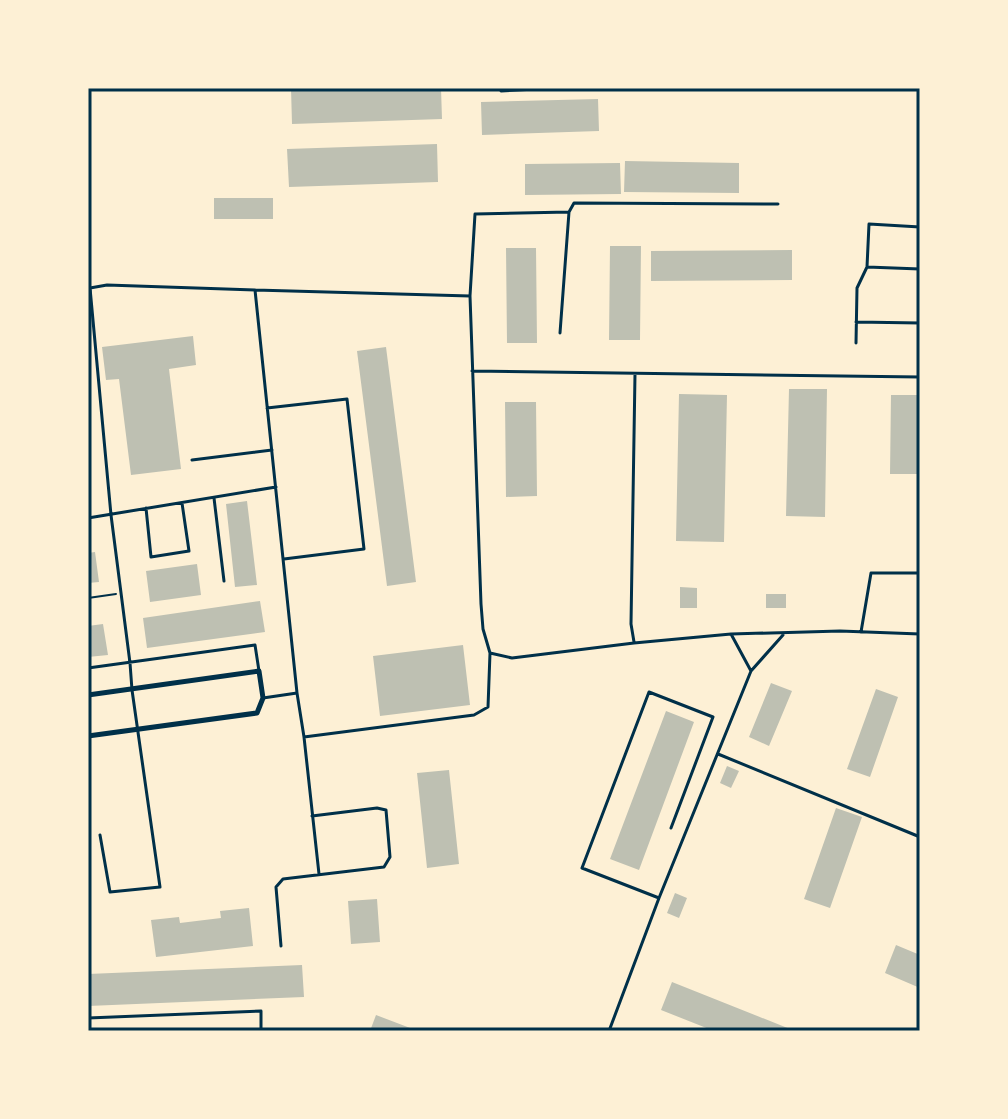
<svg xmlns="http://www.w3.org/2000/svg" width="1008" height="1119" viewBox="0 0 1008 1119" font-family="Rubik,sans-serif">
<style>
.building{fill:#bec0b2}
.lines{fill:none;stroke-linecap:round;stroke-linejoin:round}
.path{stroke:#003049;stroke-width:2}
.service{stroke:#003049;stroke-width:3}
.minor{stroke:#003049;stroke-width:5}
.neatline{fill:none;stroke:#003049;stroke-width:3}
</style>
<rect width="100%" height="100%" fill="#fdf0d5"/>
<path class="building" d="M291,88H441L442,119L292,124Z
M598,99L599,131L482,135L481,102Z
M437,144L438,182L289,187L287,149Z
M625,161L739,163V193L624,192Z
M620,163L621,194L525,195V164Z
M214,198H273V219H214Z
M610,246H641L640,340H609Z
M506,248H536L537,343H507Z
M792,250V280L651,281V251Z
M193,336L196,365L169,369L181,469L131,475L119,379L106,380L102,347Z
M386,347L416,582L387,586L357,351Z
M789,389H827L825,517L786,516Z
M679,394L727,395L724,542L676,541Z
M891,395H920V474H890Z
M505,402H536L537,496L506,497Z
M247,501L257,585L235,587L226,504Z
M95,552L99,582L88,583V553Z
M197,564L201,595L150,602L146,571Z
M680,587L697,588V608H680Z
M766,594H786V608H766Z
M260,601L265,632L147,648L143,618Z
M103,624L108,655L88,657V626Z
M463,645L470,705L380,716L373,656Z
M771,683L792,691L769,746L749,737Z
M876,689L898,697L870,777L847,769Z
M666,711L694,722L639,870L610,859Z
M727,766L739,771L731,788L720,783Z
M449,770L459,864L427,868L417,773Z
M836,808L862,817L830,908L804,899Z
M675,893L687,898L679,918L667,913Z
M377,899L380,942L351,944L348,901Z
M249,908L253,946L156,957L151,920L179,917L180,923L221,918L220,911Z
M896,945L920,955V988L885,973Z
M302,965L304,997L88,1006V974Z
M672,982L795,1031H714L661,1010Z
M376,1015L418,1031H370Z"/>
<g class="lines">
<path class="path" d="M88,598L116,594"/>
<path class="service" d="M501,91L554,88
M867,267L920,269
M90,288L107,285L255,290L297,693L263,698
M88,289L90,288L111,515L130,663L132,690L160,887L110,892L100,835
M255,290L470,296L481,604L483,629L490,653L512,658L634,643L731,634L840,631L920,634
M470,296L475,214L569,212
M856,322L920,323
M560,333L569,212L574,203L778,204
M856,343L857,288L867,267L869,224L920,227
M472,371L920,377
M267,408L347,399L364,549L284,559
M192,460L272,450
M214,498L224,581
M146,508L151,557L189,551L182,503
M88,518L276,487
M861,632L871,573H920
M634,642L631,624L635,374
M88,668L255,645L259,671
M751,671L783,635
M297,693L304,737L319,874
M304,737L474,715L488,707L490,653
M718,754L920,837
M659,898L582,868L649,692L713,717L671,828
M281,946L276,887L283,879L384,867L390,857L386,810L377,808L312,816
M88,1018L261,1011V1031
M609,1031L659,898L751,671L731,634"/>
<path class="minor" d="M88,695L259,671L263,698L257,713L88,736"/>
</g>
<rect width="1008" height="1119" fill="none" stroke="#fdf0d5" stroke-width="180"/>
<rect x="90" y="90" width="828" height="939" class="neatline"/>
</svg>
